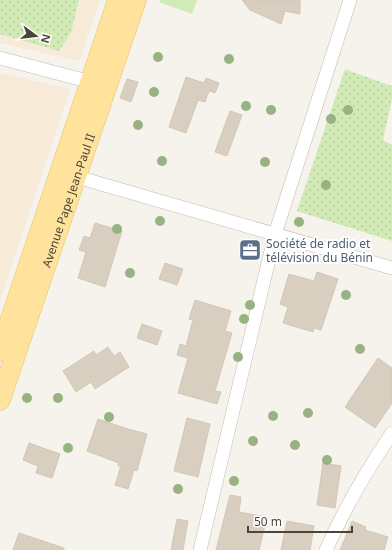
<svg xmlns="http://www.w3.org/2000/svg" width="392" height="550" viewBox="0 0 392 550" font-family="'Noto Sans',sans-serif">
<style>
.commercial{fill:#f7ead8}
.garden{fill:url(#garden-dots)}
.pitch{fill:#d2eab5}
.building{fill:#d8cfc1;stroke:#d3c7b4}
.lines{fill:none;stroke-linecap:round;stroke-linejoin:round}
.minor-casing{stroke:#c2bbae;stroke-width:14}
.primary-casing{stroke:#e6c16a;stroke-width:21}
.minor{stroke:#fff;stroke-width:13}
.primary{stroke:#ffe39c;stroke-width:20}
.tree{fill:#97b381}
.labels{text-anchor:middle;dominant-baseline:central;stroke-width:4;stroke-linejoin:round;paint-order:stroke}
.street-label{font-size:12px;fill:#4b4439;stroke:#fff}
.service-label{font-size:12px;fill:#4e5e75;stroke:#fff;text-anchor:start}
</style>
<defs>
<pattern id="garden-dots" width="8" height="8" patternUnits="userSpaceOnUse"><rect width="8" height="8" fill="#d2eab5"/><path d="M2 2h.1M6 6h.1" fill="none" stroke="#b6ca9c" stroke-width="1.8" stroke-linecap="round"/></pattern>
</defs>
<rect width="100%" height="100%" fill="#f6f3ec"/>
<path class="commercial" d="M0,0H100L79,61L0,43Z
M0,73L70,89L0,302Z"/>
<path class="garden" d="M0,0H79L71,32L59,51L0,34Z
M345,69L392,86V99L383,140L392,145V241L297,211Z"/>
<path class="pitch" d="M160,0H197L192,14L159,2Z"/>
<path class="building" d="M242,0H300V14L285,11L281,24L250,10Z
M186,77L204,83L206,78L219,83L215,93L209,91L205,102L198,100L186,133L169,127Z
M127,79L138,82L131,102L120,98Z
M230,111L242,115L227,156L215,152Z
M95,223L122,231L105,287L78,278L86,252L79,250L84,236L90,238Z
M165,263L183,269L177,285L159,279Z
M317,272L338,279L321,330L314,328L313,332L283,323L288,307L280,304L289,274L314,281Z
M195,300L231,311L225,331L232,333L215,391L221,392L217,404L178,393L188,358L177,355L180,344L186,346L193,320L189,319Z
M142,324L162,331L157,345L137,338Z
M108,347L114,356L120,352L129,367L95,389L91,382L76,392L63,371L94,351L96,355Z
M378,358L392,368V403L375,428L345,407Z
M187,418L210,424L198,477L174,471Z
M98,419L128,429L147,434L137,471L134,470L128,489L115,485L121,466H118L119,463L87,451Z
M29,443L60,454L52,478L36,473L38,466L23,460Z
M323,463L341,466L335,508L317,505Z
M230,495L241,497L239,512L267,517L259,550H216Z
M177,519L188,521L183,550H171Z
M287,521L314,526L310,550H281Z
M352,521L366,527L365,530L388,537L384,550H340Z
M19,533L64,548V550H13Z"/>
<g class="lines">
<g class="minor-casing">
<path id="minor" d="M0,58L91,82
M70,175L392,268
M200,550L275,234L350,0
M326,550C344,509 367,470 392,433"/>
</g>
<g class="primary-casing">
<g id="primary">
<path d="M0,351L118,0"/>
<path id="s1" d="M0,400L136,0"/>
</g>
</g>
<use href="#minor" class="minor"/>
<use href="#primary" class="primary"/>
</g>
<g class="tree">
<circle cx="158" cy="57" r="5"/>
<circle cx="229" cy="59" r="5"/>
<circle cx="154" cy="92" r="5"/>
<circle cx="246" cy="106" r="5"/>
<circle cx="271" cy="110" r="5"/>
<circle cx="348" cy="110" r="5"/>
<circle cx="331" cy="119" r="5"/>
<circle cx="138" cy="125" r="5"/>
<circle cx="162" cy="161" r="5"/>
<circle cx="265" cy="162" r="5"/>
<circle cx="326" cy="185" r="5"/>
<circle cx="160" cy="221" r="5"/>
<circle cx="299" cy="222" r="5"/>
<circle cx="117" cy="229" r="5"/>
<circle cx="130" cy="273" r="5"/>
<circle cx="346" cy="295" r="5"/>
<circle cx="250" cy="305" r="5"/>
<circle cx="244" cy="319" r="5"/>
<circle cx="360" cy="349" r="5"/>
<circle cx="238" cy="357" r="5"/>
<circle cx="27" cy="398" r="5"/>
<circle cx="58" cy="398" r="5"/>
<circle cx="308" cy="413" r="5"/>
<circle cx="273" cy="416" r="5"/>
<circle cx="109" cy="417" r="5"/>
<circle cx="253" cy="441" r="5"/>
<circle cx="295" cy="445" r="5"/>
<circle cx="68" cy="448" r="5"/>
<circle cx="327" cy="460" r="5"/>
<circle cx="234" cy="481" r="5"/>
<circle cx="178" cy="489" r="5"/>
</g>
<defs>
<g id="office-square" transform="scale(1.15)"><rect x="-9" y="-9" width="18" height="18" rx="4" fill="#5c6f8a" stroke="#fff"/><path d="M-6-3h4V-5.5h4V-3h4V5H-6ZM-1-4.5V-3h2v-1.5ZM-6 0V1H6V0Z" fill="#fff"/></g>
</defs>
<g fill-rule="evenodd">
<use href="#office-square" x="250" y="250"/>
</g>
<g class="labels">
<g class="street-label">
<text stroke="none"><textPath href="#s1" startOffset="211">Avenue Pape Jean-Paul II</textPath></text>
</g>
<g class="service-label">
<text x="266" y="243">Société de radio et<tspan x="266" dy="14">télévision du Bénin</tspan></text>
</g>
</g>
<g transform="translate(36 36) rotate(105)" stroke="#ffffff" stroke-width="3" paint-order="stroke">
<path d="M0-3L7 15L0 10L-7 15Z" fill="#4b4439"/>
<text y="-6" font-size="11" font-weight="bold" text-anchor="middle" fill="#4b4439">N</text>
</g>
<path d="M248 526v6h104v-6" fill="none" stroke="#4b4439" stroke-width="2"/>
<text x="254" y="526" font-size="12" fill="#4b4439" stroke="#ffffff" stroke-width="3" paint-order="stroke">50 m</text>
</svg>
